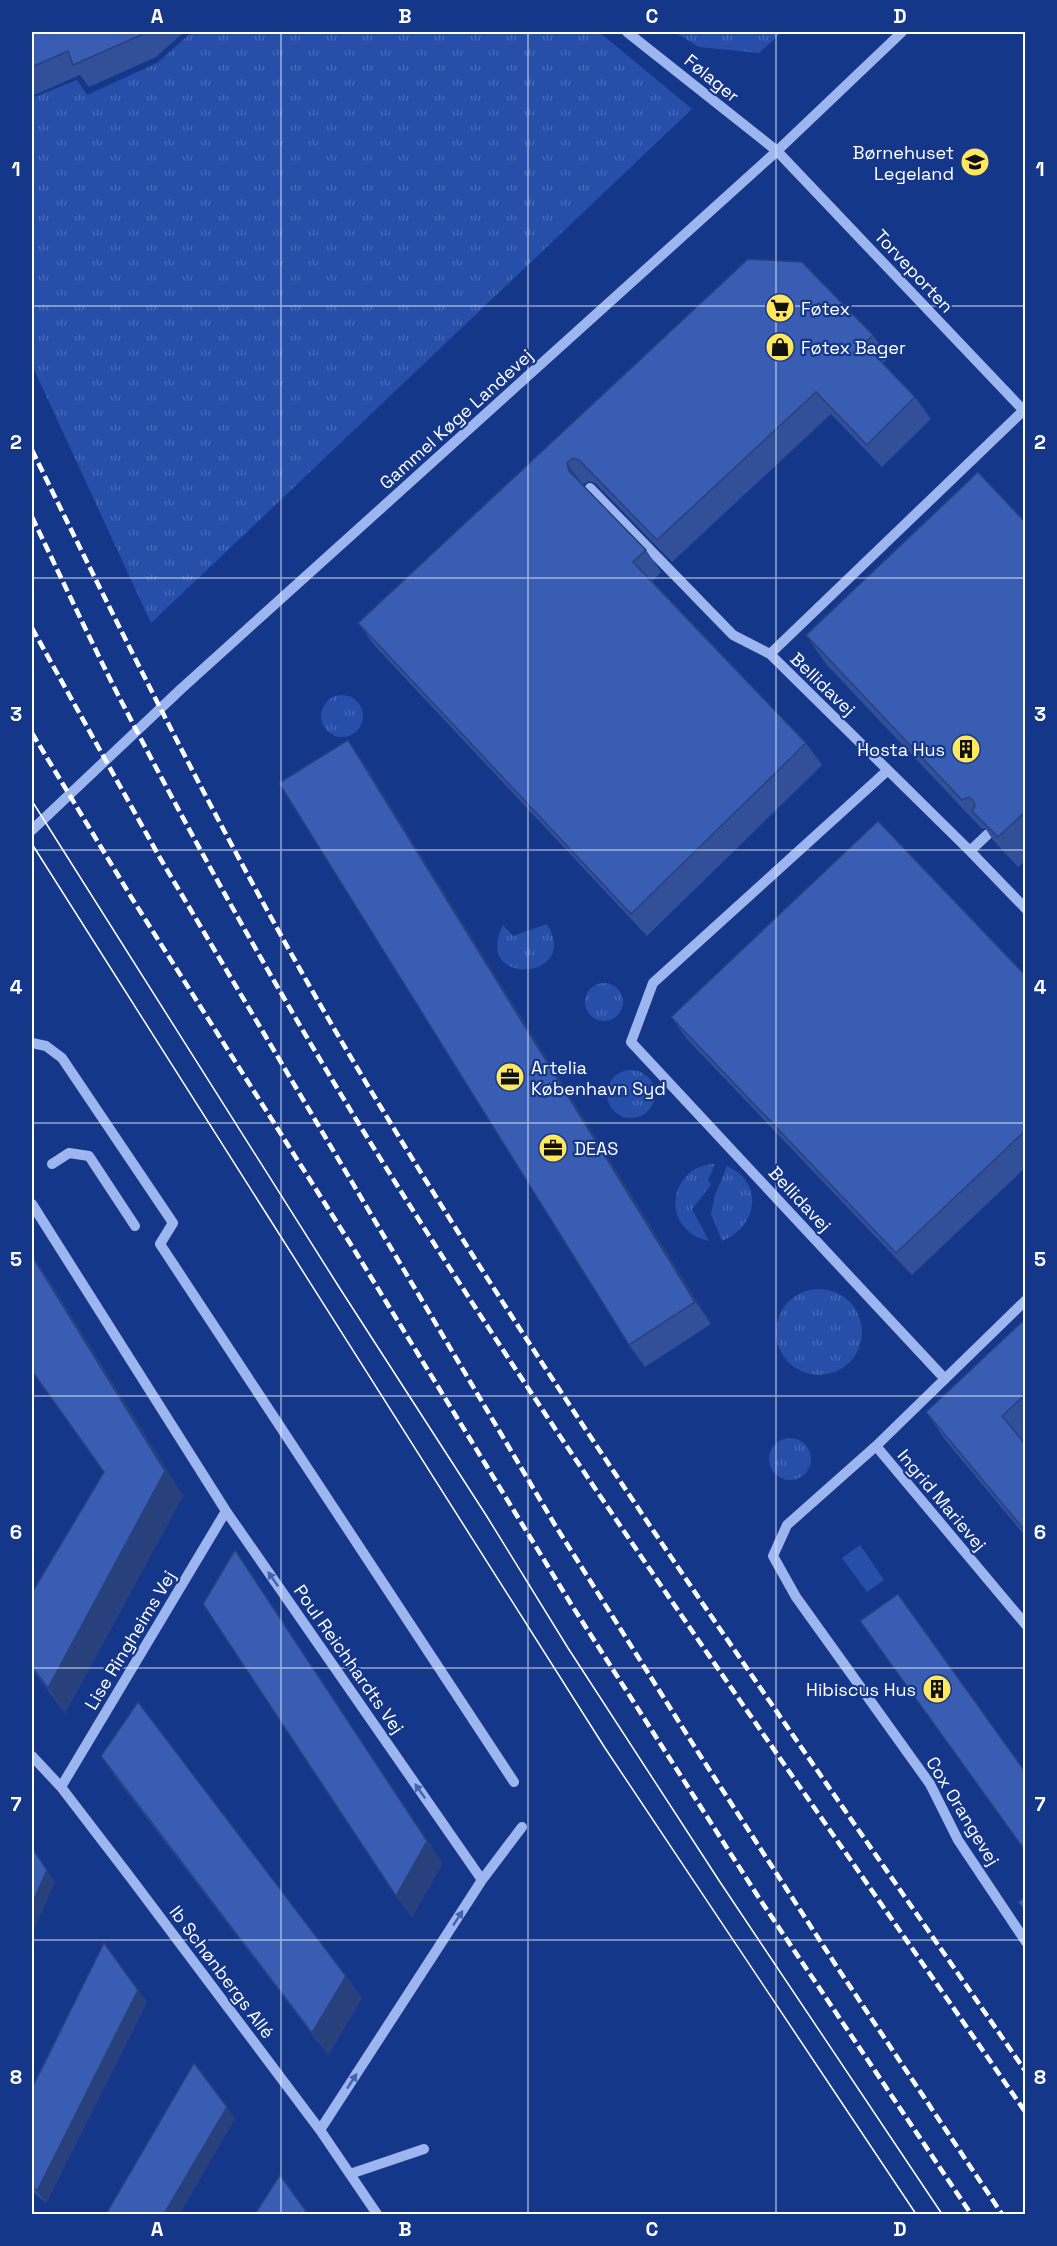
<svg xmlns="http://www.w3.org/2000/svg" width="1057" height="2246" viewBox="0 0 1057 2246" font-family="'Space Grotesk',sans-serif">
<style>
.grass{fill:url(#grass-tufts)}
.pitch{fill:#274fa9}
.lines{fill:none;stroke-linecap:round;stroke-linejoin:round}
.minor{stroke:#9db6ef;stroke-width:10}
.tram{stroke:#fff;stroke-width:1.5}
.rail{stroke:#fff;stroke-width:4.5;stroke-dasharray:10 4.5;stroke-linecap:butt}
.wall{fill:#315099}
.shaded-wall{fill:#28417d}
.building{fill:#395db2;stroke:#28417d;stroke-width:1.5}
.oneway{fill:#4563ad}
.grid{fill:none;stroke:#fff;stroke-width:1.5;stroke-opacity:0.55}
.labels{text-anchor:middle;dominant-baseline:central;stroke-width:4.5;stroke-linejoin:round;paint-order:stroke}
.street-label{font-size:18px;fill:#fff;stroke:#15378a}
.poi-label{font-size:18px;fill:#fff;stroke:#15378a;text-anchor:start}
.neatline{fill:none;stroke:#fff;stroke-width:2}
.grid-label{font-size:20px;text-anchor:middle;font-weight:bold;fill:#fff}
</style>
<defs>
<pattern id="grass-tufts" width="24" height="20" patternUnits="userSpaceOnUse" patternTransform="scale(1.5)"><rect width="24" height="20" fill="#274fa9"/><path d="M3 7l-1-3M5 7V3M7 7l1-3M15 17l-1-3M17 17v-4M19 17l1-3" fill="none" stroke="#4769b6"/></pattern>
</defs>
<rect width="100%" height="100%" fill="#15378a"/>
<path class="grass" d="M192,32H599L692,109L151,623L32,365V98L77,80L87,95L157,63Z
M674,32H782L759,53L699,47Z
M321 716a21 21 0 1 1 42 0a21 21 0 1 1-42 0Z
M547,924C582,982 471,987 503,925L513,936Z
M585 1002a19 19 0 1 1 38 0a19 19 0 1 1-38 0Z
M607 1094a24 24 0 1 1 48 0a24 24 0 1 1-48 0Z
M710,1164H715L708,1180L711,1185L692,1209L709,1241C701,1239 693,1236 687,1230C669,1213 673,1185 692,1171C697,1167 704,1166 710,1164Z
M727,1166C732,1169 739,1172 743,1177C763,1201 748,1231 722,1241L711,1214L715,1195Z
M776 1332a43 43 0 1 1 86 0a43 43 0 1 1-86 0Z
M769 1459a21 21 0 1 1 42 0a21 21 0 1 1-42 0Z"/>
<path class="pitch" d="M860,1545L884,1580L867,1592L842,1558Z"/>
<g class="lines">
<path class="minor" d="M627,32L777,151L1026,413
M1023,411L770,654L970,851L1026,909
M590,488L733,635L770,654
M888,770L653,983L631,1042L945,1379
M32,830L181,689L777,151L902,32
M970,851L988,834
M32,1043L46,1046L62,1058L173,1223L160,1244L514,1782
M52,1164L69,1153L89,1156L135,1226
M32,1204L226,1511L482,1880L320,2130
M1026,1300L876,1446L787,1525L773,1556L796,1597L930,1784L958,1840L1026,1942
M876,1446L1026,1625
M32,1756L61,1787L130,1877L320,2130L377,2214
M61,1787L226,1511
M482,1880L522,1827
M350,2174L424,2149"/>
<path class="tram" d="M32,801L339,1287L486,1515L568,1648L720,1882L942,2214
M32,844L605,1748L916,2214"/>
<path class="rail" d="M32,450C141,673 252,896 382,1109C582,1439 807,1754 1026,2072
M32,517C59,573 86,631 114,687C189,833 269,976 354,1116C564,1457 799,1783 1026,2113
M32,628L160,858L555,1525L696,1749L837,1967L1002,2214
M32,733L133,900L355,1251L571,1604L759,1898L971,2214"/>
</g>
<path class="wall" d="M32,32H184L156,57L89,87L80,75L32,96Z
M748,259L873,335L889,358L883,363L915,397L931,419L882,467L831,414L672,562L595,483L589,481L583,485L646,550L661,572L652,581L806,743L822,765L647,936L374,645L358,623Z
M1026,523V860L1018,867L993,840L985,828L982,829L826,664L806,635Z
M348,740L363,762L711,1324L645,1367L629,1345Z
M1026,976V1167L912,1275L687,1039L671,1017Z
M32,1255L48,1279L183,1496L65,1713L32,1669V1589L33,1591L104,1473Z
M1026,1318V1442L1024,1444L1026,1445V1537L946,1441L926,1412Z
M101,1756L346,1976L362,1998L328,2055L116,1778Z
M147,2002L46,2203L32,2191V2088Z"/>
<path class="shaded-wall" d="M567,463L583,485L569,471Z
M348,740L363,762L711,1324L695,1302Z
M32,1255L48,1279L183,1496L65,1713L48,1688L165,1471Z
M235,1550L443,1863L412,1918L396,1896Z
M47,1870L55,1882L32,1935V1904Z
M346,1976L362,1998L328,2055L312,2033Z
M138,1990L147,2002L46,2203L37,2191Z
M227,2107L235,2119L180,2214H164Z"/>
<path class="building" d="M32,32H144L141,35L73,65L68,51L32,67Z
M748,259L802,262L873,335L864,344L915,397L867,445L816,392L657,540L580,461L573,458L567,463L569,471L646,550L633,562L806,743L631,914L358,623Z
M978,472L1026,523V811L998,837L972,811L975,806L973,800L969,797L962,800L806,635Z
M348,740L695,1302L629,1345L279,783Z
M878,821L1026,976V1130L896,1253L671,1017Z
M32,1256L165,1471L48,1688L32,1667V1589L33,1591L104,1472L32,1371Z
M1026,1318V1394L1002,1416L1026,1445V1532L926,1412Z
M235,1550L427,1841L396,1896L203,1604Z
M898,1594L1026,1773V1852L860,1621Z
M138,1702L346,1976L312,2033L101,1756Z
M32,1848L47,1870L32,1904Z
M1026,1896V1912L1018,1902Z
M104,1943L138,1990L37,2191L32,2186V2088Z
M194,2063L227,2107L164,2214H106Z
M280,2175L308,2214H255Z"/>
<defs><path id="oneway-solid" d="M-6-.8H1V-3.2L6.5 0L1 3.2V.8H-6Z" transform="scale(1.5)"/></defs>
<g class="oneway">
<use href="#oneway-solid" transform="translate(273 1579) rotate(-125)"/>
<use href="#oneway-solid" transform="translate(420 1791) rotate(-125)"/>
<use href="#oneway-solid" transform="translate(458 1918) rotate(-57)"/>
<use href="#oneway-solid" transform="translate(352 2081) rotate(-57)"/>
</g>
<path class="grid" d="M281,32V2214M528,32V2214M776,32V2214M32,306H1026M32,578H1026M32,850H1026M32,1123H1026M32,1396H1026M32,1668H1026M32,1940H1026"/>
<defs>
<g id="school-disc" transform="scale(1.5)"><circle r="9.5" fill="#ffe85b" stroke="#15378a"/><path d="M0-5L7-2L0 1L-7-2ZM-4 1L0 2.5L4 1V4Q0 6-4 4Z" fill="#111"/></g>
<g id="supermarket-disc" transform="scale(1.5)"><circle r="9.5" fill="#ffe85b" stroke="#15378a"/><path d="M-6-5.5h2.5l.6 2H6L4.5 2H-2.5L-4.4-4H-6ZM-1.5 3.2a1.3 1.3 0 1 0 .1 0ZM3 3.2a1.3 1.3 0 1 0 .1 0Z" fill="#111"/></g>
<g id="shop-disc" transform="scale(1.5)"><circle r="9.5" fill="#ffe85b" stroke="#15378a"/><path d="M-5-2.5h2.3a2.7 3.5 0 0 1 5.4 0H5L5.5 6h-11ZM-1.5-2.5h3a1.5 2.3 0 0 0-3 0Z" fill="#111"/></g>
<g id="building-disc" transform="scale(1.5)"><circle r="9.5" fill="#ffe85b" stroke="#15378a"/><path d="M-4-6H4V6H1V3H-1V6H-4ZM-2.5-4.3h1.7v1.8h-1.7ZM.8-4.3h1.7v1.8H.8ZM-2.5-1h1.7V.8h-1.7ZM.8-1h1.7V.8H.8Z" fill="#111"/></g>
<g id="office-disc" transform="scale(1.5)"><circle r="9.5" fill="#ffe85b" stroke="#15378a"/><path d="M-6-3h4V-5.5h4V-3h4V5H-6ZM-1-4.5V-3h2v-1.5ZM-6 0V1H6V0Z" fill="#111"/></g>
</defs>
<g fill-rule="evenodd">
<use href="#school-disc" x="975" y="162"/>
<use href="#supermarket-disc" x="780" y="308"/>
<use href="#shop-disc" x="780" y="347"/>
<use href="#building-disc" x="966" y="749"/>
<use href="#office-disc" x="510" y="1077"/>
<use href="#office-disc" x="553" y="1148"/>
<use href="#building-disc" x="937" y="1689"/>
</g>
<g class="labels">
<g class="street-label">
<text transform="translate(712 78) rotate(39)">Følager</text>
<text transform="translate(914 271) rotate(47)">Torveporten</text>
<text transform="translate(456 419) rotate(-42)">Gammel Køge Landevej</text>
<text transform="translate(823 684) rotate(44)">Bellidavej</text>
<text transform="translate(800 1199) rotate(47)">Bellidavej</text>
<text transform="translate(942 1500) rotate(50)">Ingrid Marievej</text>
<text transform="translate(130 1640) rotate(-59)">Lise Ringheims Vej</text>
<text transform="translate(349 1659) rotate(55)">Poul Reichhardts Vej</text>
<text transform="translate(963 1811) rotate(59)">Cox Orangevej</text>
<text transform="translate(222 1972) rotate(53)">Ib Schønbergs Allé</text>
</g>
<g class="poi-label">
<text x="954" y="152" text-anchor="end">Børnehuset<tspan x="954" dy="21">Legeland</tspan></text>
<text x="801" y="308">Føtex</text>
<text x="801" y="347">Føtex Bager</text>
<text x="945" y="749" text-anchor="end">Hosta Hus</text>
<text x="531" y="1067">Artelia<tspan x="531" dy="21">København Syd</tspan></text>
<text x="574" y="1148">DEAS</text>
<text x="916" y="1689" text-anchor="end">Hibiscus Hus</text>
</g>
</g>
<rect width="1057" height="2246" fill="none" stroke="#15378a" stroke-width="66"/>
<rect x="33" y="33" width="991" height="2180" class="neatline"/>
<g class="grid-label">
<text x="157" y="23">A</text>
<text x="405" y="23">B</text>
<text x="652" y="23">C</text>
<text x="900" y="23">D</text>
<text x="16" y="176">1</text>
<text x="1040" y="176">1</text>
<text x="16" y="449">2</text>
<text x="1040" y="449">2</text>
<text x="16" y="721">3</text>
<text x="1040" y="721">3</text>
<text x="16" y="994">4</text>
<text x="1040" y="994">4</text>
<text x="16" y="1266">5</text>
<text x="1040" y="1266">5</text>
<text x="16" y="1539">6</text>
<text x="1040" y="1539">6</text>
<text x="16" y="1811">7</text>
<text x="1040" y="1811">7</text>
<text x="16" y="2084">8</text>
<text x="1040" y="2084">8</text>
<text x="157" y="2236">A</text>
<text x="405" y="2236">B</text>
<text x="652" y="2236">C</text>
<text x="900" y="2236">D</text>
</g>
</svg>
